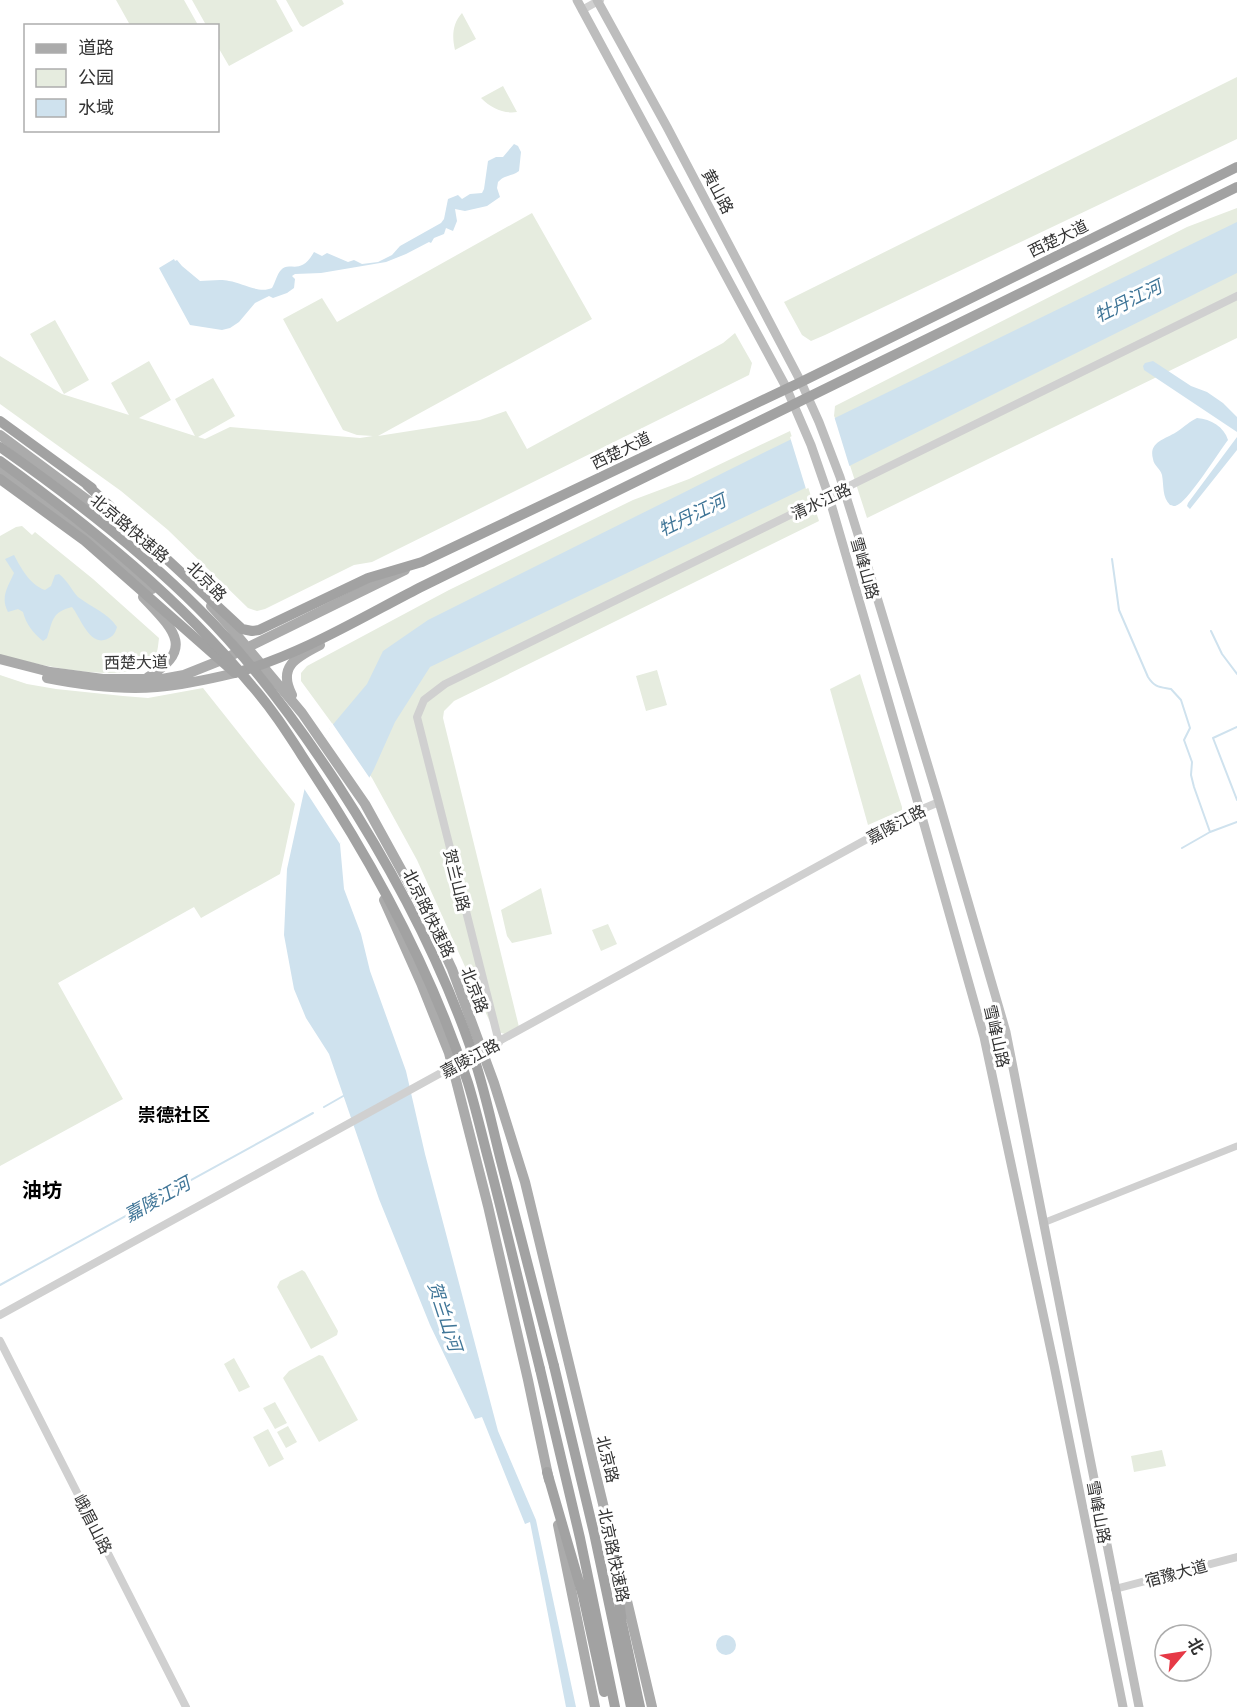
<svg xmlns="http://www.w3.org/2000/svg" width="1237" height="1707" viewBox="0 0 1237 1707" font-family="'Archivo Narrow','Noto Sans SC',sans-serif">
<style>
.green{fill:#e6ecdf}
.water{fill:#cfe2ee}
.pier{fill:#fff}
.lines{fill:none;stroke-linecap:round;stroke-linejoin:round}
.stream{stroke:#cfe2ee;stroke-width:2}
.minor{stroke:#d0d0d0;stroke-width:7}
.tertiary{stroke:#d0d0d0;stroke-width:8}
.secondary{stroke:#bdbdbd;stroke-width:9}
.primary{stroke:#ababab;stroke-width:10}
.trunk{stroke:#a2a2a2;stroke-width:10}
.trunk-bridge{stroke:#a2a2a2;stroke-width:10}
.labels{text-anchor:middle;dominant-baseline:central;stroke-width:6;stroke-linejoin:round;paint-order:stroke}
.street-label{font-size:16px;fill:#333;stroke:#fff}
.water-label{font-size:18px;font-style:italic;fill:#3f7597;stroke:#fff}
.neighbourhood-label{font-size:18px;font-weight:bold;fill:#000;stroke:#fff}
.quarter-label{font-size:20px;font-weight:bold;fill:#000;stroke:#fff}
</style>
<rect width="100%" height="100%" fill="#fff"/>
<path class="green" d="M116,0H184L198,25H130Z
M192,0H276L293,31L229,66L218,47V26L206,25Z
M286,0H342L344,4L303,27L300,25Z
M462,13L476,39L455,50C452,37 452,24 462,13Z
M1237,77V139L825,335L811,341L802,335L784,302Z
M503,86L517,112C503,114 491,108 481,98Z
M1237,208V338L867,518L834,416L835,406L1187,227Z
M532,213L592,319L378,436L480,420L506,411L527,449L723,343L735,333L752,363L749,375L372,562L354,565L265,609L257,611L248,608L168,530L121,491L0,404V356L62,394L129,415L111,383L149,361L171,400L139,418L195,436L175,399L213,378L235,416L198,437L205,439L230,427L360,438L373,436L357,435L343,430L283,319L322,298L337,322Z
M55,320L89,380L64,394L30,334Z
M790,431L819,521L454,701L444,711L443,718L519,1027L505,1034L494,1031L417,860L372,778L301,681V673L307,666L449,590L633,500L689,479Z
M22,526L32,535L35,532L93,579L159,638C158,646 158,653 153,660C129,688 31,663 0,655V536L16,527Z
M657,670L667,705L646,711L636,676Z
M860,674L902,807V810L868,825L830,689Z
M0,675L27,684L56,689L123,696L148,698L203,688L295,804L280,874L201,918L194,907L58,983L123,1099L0,1166Z
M541,888L552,934L512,943L507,936L501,910Z
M608,924L617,944L601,951L592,930Z
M302,1270L305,1272L338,1331L337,1335L311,1349L277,1287L280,1281Z
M319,1355L323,1356L358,1420L319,1442L283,1378L289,1371Z
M234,1358L250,1387L239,1392L224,1364Z
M275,1402L287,1423L275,1429L263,1408Z
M288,1426L297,1442L286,1448L277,1432Z
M268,1429L284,1459L269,1467L253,1437Z
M1162,1450L1166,1466L1134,1472L1131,1456Z"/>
<path class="water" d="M514,144L518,146L521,152L519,171C511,177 506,174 498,182L497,188L500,197L487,206L465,211L455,209L457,221L453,231L446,228L444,234L434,238L431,243L429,242L406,254L386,262L321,273L295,274L292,276L295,279L294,288L287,293L273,298L269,296L255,303L239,322L230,328L222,330L190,325L159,268L174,259L175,261L177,260L182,266L200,281C209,281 221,279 229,281C243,283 259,294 272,288C275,283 277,274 281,270C289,260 300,277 314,252L322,256L327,253L348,262L354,260L362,264L378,262L392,255L400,246L441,223L444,219L448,199L458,195L462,199L470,194L482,193L484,189L488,161L496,157H503Z
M1237,222V273L797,492L430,667L395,722L374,769L350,813L340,844L344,889L361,934L370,971L406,1071L425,1154L498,1431L536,1520L576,1707H566L530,1522L525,1524L482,1417L475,1419L430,1325L379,1199L329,1054L306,1018L294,989L284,935L287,869L305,787L330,728L367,684L383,651L428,620L759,455Z
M1153,361L1191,386L1207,392L1223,403L1237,417V432L1144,370L1143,366L1145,363Z
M1197,418C1211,419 1224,427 1228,440C1218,453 1190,498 1179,504C1174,507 1175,506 1170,505C1162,497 1164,486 1162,475C1160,468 1154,466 1153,459C1148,441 1167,439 1178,431C1185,426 1189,422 1197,418Z
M1237,437V450L1190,509L1187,506L1188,503Z
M14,555C21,568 30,585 45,590L51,586L55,575L59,574C69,582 72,591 78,597C91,607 108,613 117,627C115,634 112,638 104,640C89,644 80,617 72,607C52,612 53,620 47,638L43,641C33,633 26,624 23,612L18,609L8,612C0,597 8,587 14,573L5,559Z
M716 1645a10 10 0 1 1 20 0a10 10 0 1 1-20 0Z"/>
<path class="pier" d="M834,416L850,468L806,489L790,437Z
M332,723L371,780L353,815L340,844L303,787Z"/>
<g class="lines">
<path class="stream" d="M1112,559L1119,610L1148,677C1155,688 1160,687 1171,689L1181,700L1190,728L1184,740L1192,762L1191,775L1194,787L1210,832
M1211,631L1222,654L1237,674
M1237,727L1213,738L1237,800
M1182,848L1210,832L1237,822
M324,1107L345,1095
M0,1285L313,1113"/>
<path class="minor" d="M1043,1223L1237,1146"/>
<path class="tertiary" d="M582,10L600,0
M499,1042L417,717L424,700L445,684L1237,296
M0,1315L920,810L939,802
M0,1341L186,1707
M1115,1589L1237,1557"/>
<path class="secondary" d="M577,0L786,387L811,445L829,497L920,810L984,1037L1054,1365L1123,1707
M597,0L667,127L801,382L819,422L840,477L860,541L939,802L1006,1032L1139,1707"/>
<path class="primary" d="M0,435L132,533
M0,471L38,496L152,589
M143,597C172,628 197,649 148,677
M211,606L230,627L302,713L365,804L430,922L452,969L494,1083L525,1182L611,1537
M0,659L50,672L103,679H162L184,675L224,659L405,570
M47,678C82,685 121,690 157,687C184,685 210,679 235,673
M292,695C277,666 297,657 320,645
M384,900L421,983L449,1053L488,1206L528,1380L549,1480
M558,1525L595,1707
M619,1567L652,1707"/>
<path class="trunk" d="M0,421L92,488
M0,479L85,541L235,673C300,655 359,619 419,588L1237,187
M87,485L242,629L252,631L259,630L368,578L422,562L801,382L1237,167
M554,1366L594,1533L631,1707
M540,1369L580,1538L615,1707
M547,1472L583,1596L604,1692
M610,1530L622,1623L640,1707"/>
<path class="trunk-bridge" d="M0,447C70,496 138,548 198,608C251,660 295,720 336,782C390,865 436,950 469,1043C483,1081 491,1122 501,1161C519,1229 536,1298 554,1366
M0,461C91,527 180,599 252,686C275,712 293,742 312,771C376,868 432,972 468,1083C476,1109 482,1136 489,1162C507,1231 523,1300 540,1369"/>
</g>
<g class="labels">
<g class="street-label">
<text transform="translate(718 191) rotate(62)">黄山路</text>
<text transform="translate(1058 238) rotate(-26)">西楚大道</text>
<text transform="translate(621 450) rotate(-26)">西楚大道</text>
<text transform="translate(821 501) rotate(-25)">清水江路</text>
<text transform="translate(130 528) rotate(40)">北京路快速路</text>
<text transform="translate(865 568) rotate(74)">雪峰山路</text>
<text transform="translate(207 581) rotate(45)">北京路</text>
<text transform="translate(136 662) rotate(-1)">西楚大道</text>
<text transform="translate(896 824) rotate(-28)">嘉陵江路</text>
<text transform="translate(457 880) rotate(76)">贺兰山路</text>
<text transform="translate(429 913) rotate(64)">北京路快速路</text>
<text transform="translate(475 990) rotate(69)">北京路</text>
<text transform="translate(997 1036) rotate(77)">雪峰山路</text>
<text transform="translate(470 1058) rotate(-28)">嘉陵江路</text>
<text transform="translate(608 1459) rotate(76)">北京路</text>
<text transform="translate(1099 1512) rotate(79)">雪峰山路</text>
<text transform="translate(93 1524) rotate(63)">峨眉山路</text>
<text transform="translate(614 1555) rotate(78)">北京路快速路</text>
<text transform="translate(1176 1573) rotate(-15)">宿豫大道</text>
</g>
<g class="water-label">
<text transform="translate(1128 301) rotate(-26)">牡丹江河</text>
<text transform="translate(692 515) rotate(-26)">牡丹江河</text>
<text transform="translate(157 1199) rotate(-29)">嘉陵江河</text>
<text transform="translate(445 1316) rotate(72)">贺兰山河</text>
</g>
<g class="neighbourhood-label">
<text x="174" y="1114">崇德社区</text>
</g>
<g class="quarter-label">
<text x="42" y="1189">油坊</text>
</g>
</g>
<rect x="24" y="24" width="195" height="108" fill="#ffffff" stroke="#adadad" stroke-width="1.5"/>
<rect x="36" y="44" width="30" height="9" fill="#ababab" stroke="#adadad" stroke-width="1.5"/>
<text x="78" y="54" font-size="18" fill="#333333">道路</text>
<rect x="36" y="69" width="30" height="18" fill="#e6ecdf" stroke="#adadad" stroke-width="1.5"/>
<text x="78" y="84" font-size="18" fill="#333333">公园</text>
<rect x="36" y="99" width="30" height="18" fill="#cfe2ee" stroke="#adadad" stroke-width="1.5"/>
<text x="78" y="114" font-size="18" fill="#333333">水域</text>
<g transform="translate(1183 1653) rotate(61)"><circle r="28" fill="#ffffff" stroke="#adadad" stroke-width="1.5"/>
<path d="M0-4.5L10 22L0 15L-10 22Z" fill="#e63946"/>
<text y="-9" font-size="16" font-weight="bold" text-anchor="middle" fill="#333333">北</text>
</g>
</svg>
